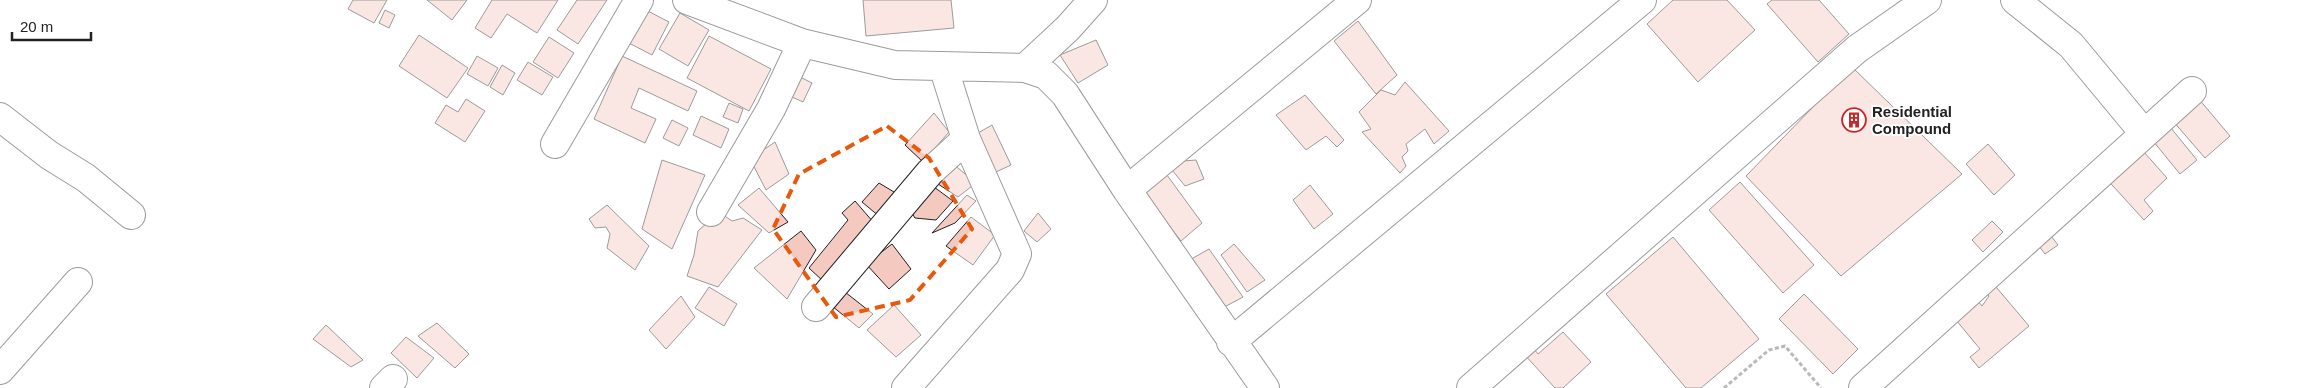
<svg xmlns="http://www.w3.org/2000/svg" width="2301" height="388" viewBox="0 0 2301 388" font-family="Arial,sans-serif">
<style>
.building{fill:#f3c9c0;stroke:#222}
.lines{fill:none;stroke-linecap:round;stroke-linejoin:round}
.minor-casing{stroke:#222;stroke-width:30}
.path{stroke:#646464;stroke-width:3;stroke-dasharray:4 2.5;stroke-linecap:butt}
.minor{stroke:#fff;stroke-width:28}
.marked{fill:none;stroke:#e8590c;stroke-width:4;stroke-dasharray:10 6;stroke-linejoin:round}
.labels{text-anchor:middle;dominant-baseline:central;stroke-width:4;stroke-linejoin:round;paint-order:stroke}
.poi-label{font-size:15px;font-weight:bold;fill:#222;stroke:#fff;text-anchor:start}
</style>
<rect width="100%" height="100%" fill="#fff"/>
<path class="building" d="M353,0H387L374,23L348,9Z
M427,0H467L452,20Z
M492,0H558L537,33L507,14L491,38L475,28Z
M577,0H607L578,44L557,30Z
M863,0H951L954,28L866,36Z
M1673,0H1727L1755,30L1698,82L1647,24Z
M1772,0H1819L1849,34L1818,62L1767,4Z
M642,8L669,22L652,55L625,41Z
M385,10L395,15L389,28L379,23Z
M680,13L709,30L688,66L659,49Z
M1358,21L1397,75L1376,94L1334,41Z
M419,35L468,68L447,98L399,66Z
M709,36L771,69L749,111L687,78Z
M549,37L574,53L558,78L533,62Z
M1096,40L1108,65L1078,83L1060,55Z
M477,56L498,68L488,86L467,74Z
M622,56L697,91L688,111L639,88L631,108L656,119L645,143L594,119Z
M528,62L553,77L542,95L517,80Z
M502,65L515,73L503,95L490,87Z
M1852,67L1962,174L1841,276L1746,176Z
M800,77L812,83L803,102L792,97Z
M1405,82L1449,131L1434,144L1425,129L1406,144L1408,151L1402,157L1406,166L1400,173L1362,132L1371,129L1359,112L1381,90L1395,95Z
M1305,95L1344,140L1337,147L1326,136L1306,150L1276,115Z
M2198,98L2230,136L2205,158L2172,120Z
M466,99L485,111L465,142L435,123L446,105L458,112Z
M729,103L743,109L738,123L723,117Z
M934,113L949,132L923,162L905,145Z
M701,116L729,129L721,148L693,135Z
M672,120L688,128L679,146L663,138Z
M2166,122L2197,160L2180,174L2149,136Z
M992,125L1011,165L985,177L971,137Z
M775,142L789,174L766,190L750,159Z
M2136,143L2167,178L2144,200L2153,211L2144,220L2102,174Z
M1988,144L2015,175L1994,195L1966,164Z
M662,160L705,175L672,249L642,229Z
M1196,160L1204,179L1185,186L1172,170L1183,161Z
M952,163L976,183L958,197L935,182Z
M1164,171L1202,223L1181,241L1139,186Z
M1740,182L1814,265L1783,293L1709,210Z
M879,183L899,195L880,217L862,202Z
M1310,185L1333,214L1314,229L1293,200Z
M934,187L953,201L936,220L915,218L910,210Z
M759,188L788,222L769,233L738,205Z
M967,195L976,201L955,223L932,233Z
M855,201L874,223L824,282L809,268L848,220L842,213Z
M607,205L649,246L635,270L607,248L610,234L606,227L595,228L589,219Z
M719,212L732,221L743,218L762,230L718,287L687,276L694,255L698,231Z
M1038,213L1051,229L1037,242L1024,231Z
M971,217L995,235L973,265L946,246Z
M1992,221L2003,232L1983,252L1972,240Z
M2045,228L2058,245L2045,254L2032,237Z
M801,231L816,250L787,299L754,268Z
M1673,237L1759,339L1701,388H1686L1606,294Z
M892,244L911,269L889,289L866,264Z
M1234,244L1265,280L1247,292L1221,255Z
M1209,249L1243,297L1217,311L1186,262Z
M1991,281L2029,326L1979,368L1970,357L1980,349L1956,320L1972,294L1982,306L1989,296L1983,289Z
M709,287L737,304L724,326L695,308Z
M845,292L873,314L859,328L832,306Z
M1804,294L1858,349L1833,374L1779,319Z
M681,296L695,317L666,349L649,330Z
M894,305L921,335L896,357L867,330Z
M437,323L469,354L455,368L418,336Z
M326,325L363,360L351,367L313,339Z
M1563,332L1591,362L1563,388H1555L1523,353L1531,345L1538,354Z
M406,337L434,358L417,378L391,353Z"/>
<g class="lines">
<g class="minor-casing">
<path id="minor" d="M687,0L802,43L895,65L1025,68L1046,75L1065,94L1127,190L1265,388
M2015,0L2071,45L2144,133
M1025,68L1068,28L1093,0
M0,117L49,155L86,178L131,215
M555,144L639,0
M1127,190L1357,0
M711,212L771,109L802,43
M816,307L930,172L966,139L943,66
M1231,342L1642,0
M0,370L78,282
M384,388L393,379
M906,388L1010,270L1017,254L966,139
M1471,388L1857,49L1927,0
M1863,388L2192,91"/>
</g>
<path class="path" d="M1724,388L1769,350L1785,346L1821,388"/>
<use href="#minor" class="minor"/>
</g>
<path d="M0 0H2301V388H0ZM887,126L929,158L972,229L910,300L836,317L773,229L799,174Z" fill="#fff" fill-opacity=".55" fill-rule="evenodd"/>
<path class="marked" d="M887,126L929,158L972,229L910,300L836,317L773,229L799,174Z"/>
<defs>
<g id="building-ring" transform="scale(1.25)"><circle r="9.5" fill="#fff" stroke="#c62828" stroke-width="1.5"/><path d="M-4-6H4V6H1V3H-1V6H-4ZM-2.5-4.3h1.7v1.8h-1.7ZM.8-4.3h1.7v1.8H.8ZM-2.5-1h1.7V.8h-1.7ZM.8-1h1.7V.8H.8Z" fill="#c62828"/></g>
</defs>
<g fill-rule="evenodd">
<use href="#building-ring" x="1854" y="120"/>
</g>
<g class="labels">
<g class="poi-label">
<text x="1872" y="111">Residential<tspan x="1872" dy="17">Compound</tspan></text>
</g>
</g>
<path d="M12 32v8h79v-8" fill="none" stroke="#222222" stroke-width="2.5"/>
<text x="20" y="32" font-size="15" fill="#222222" stroke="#ffffff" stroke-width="4" paint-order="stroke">20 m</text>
</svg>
